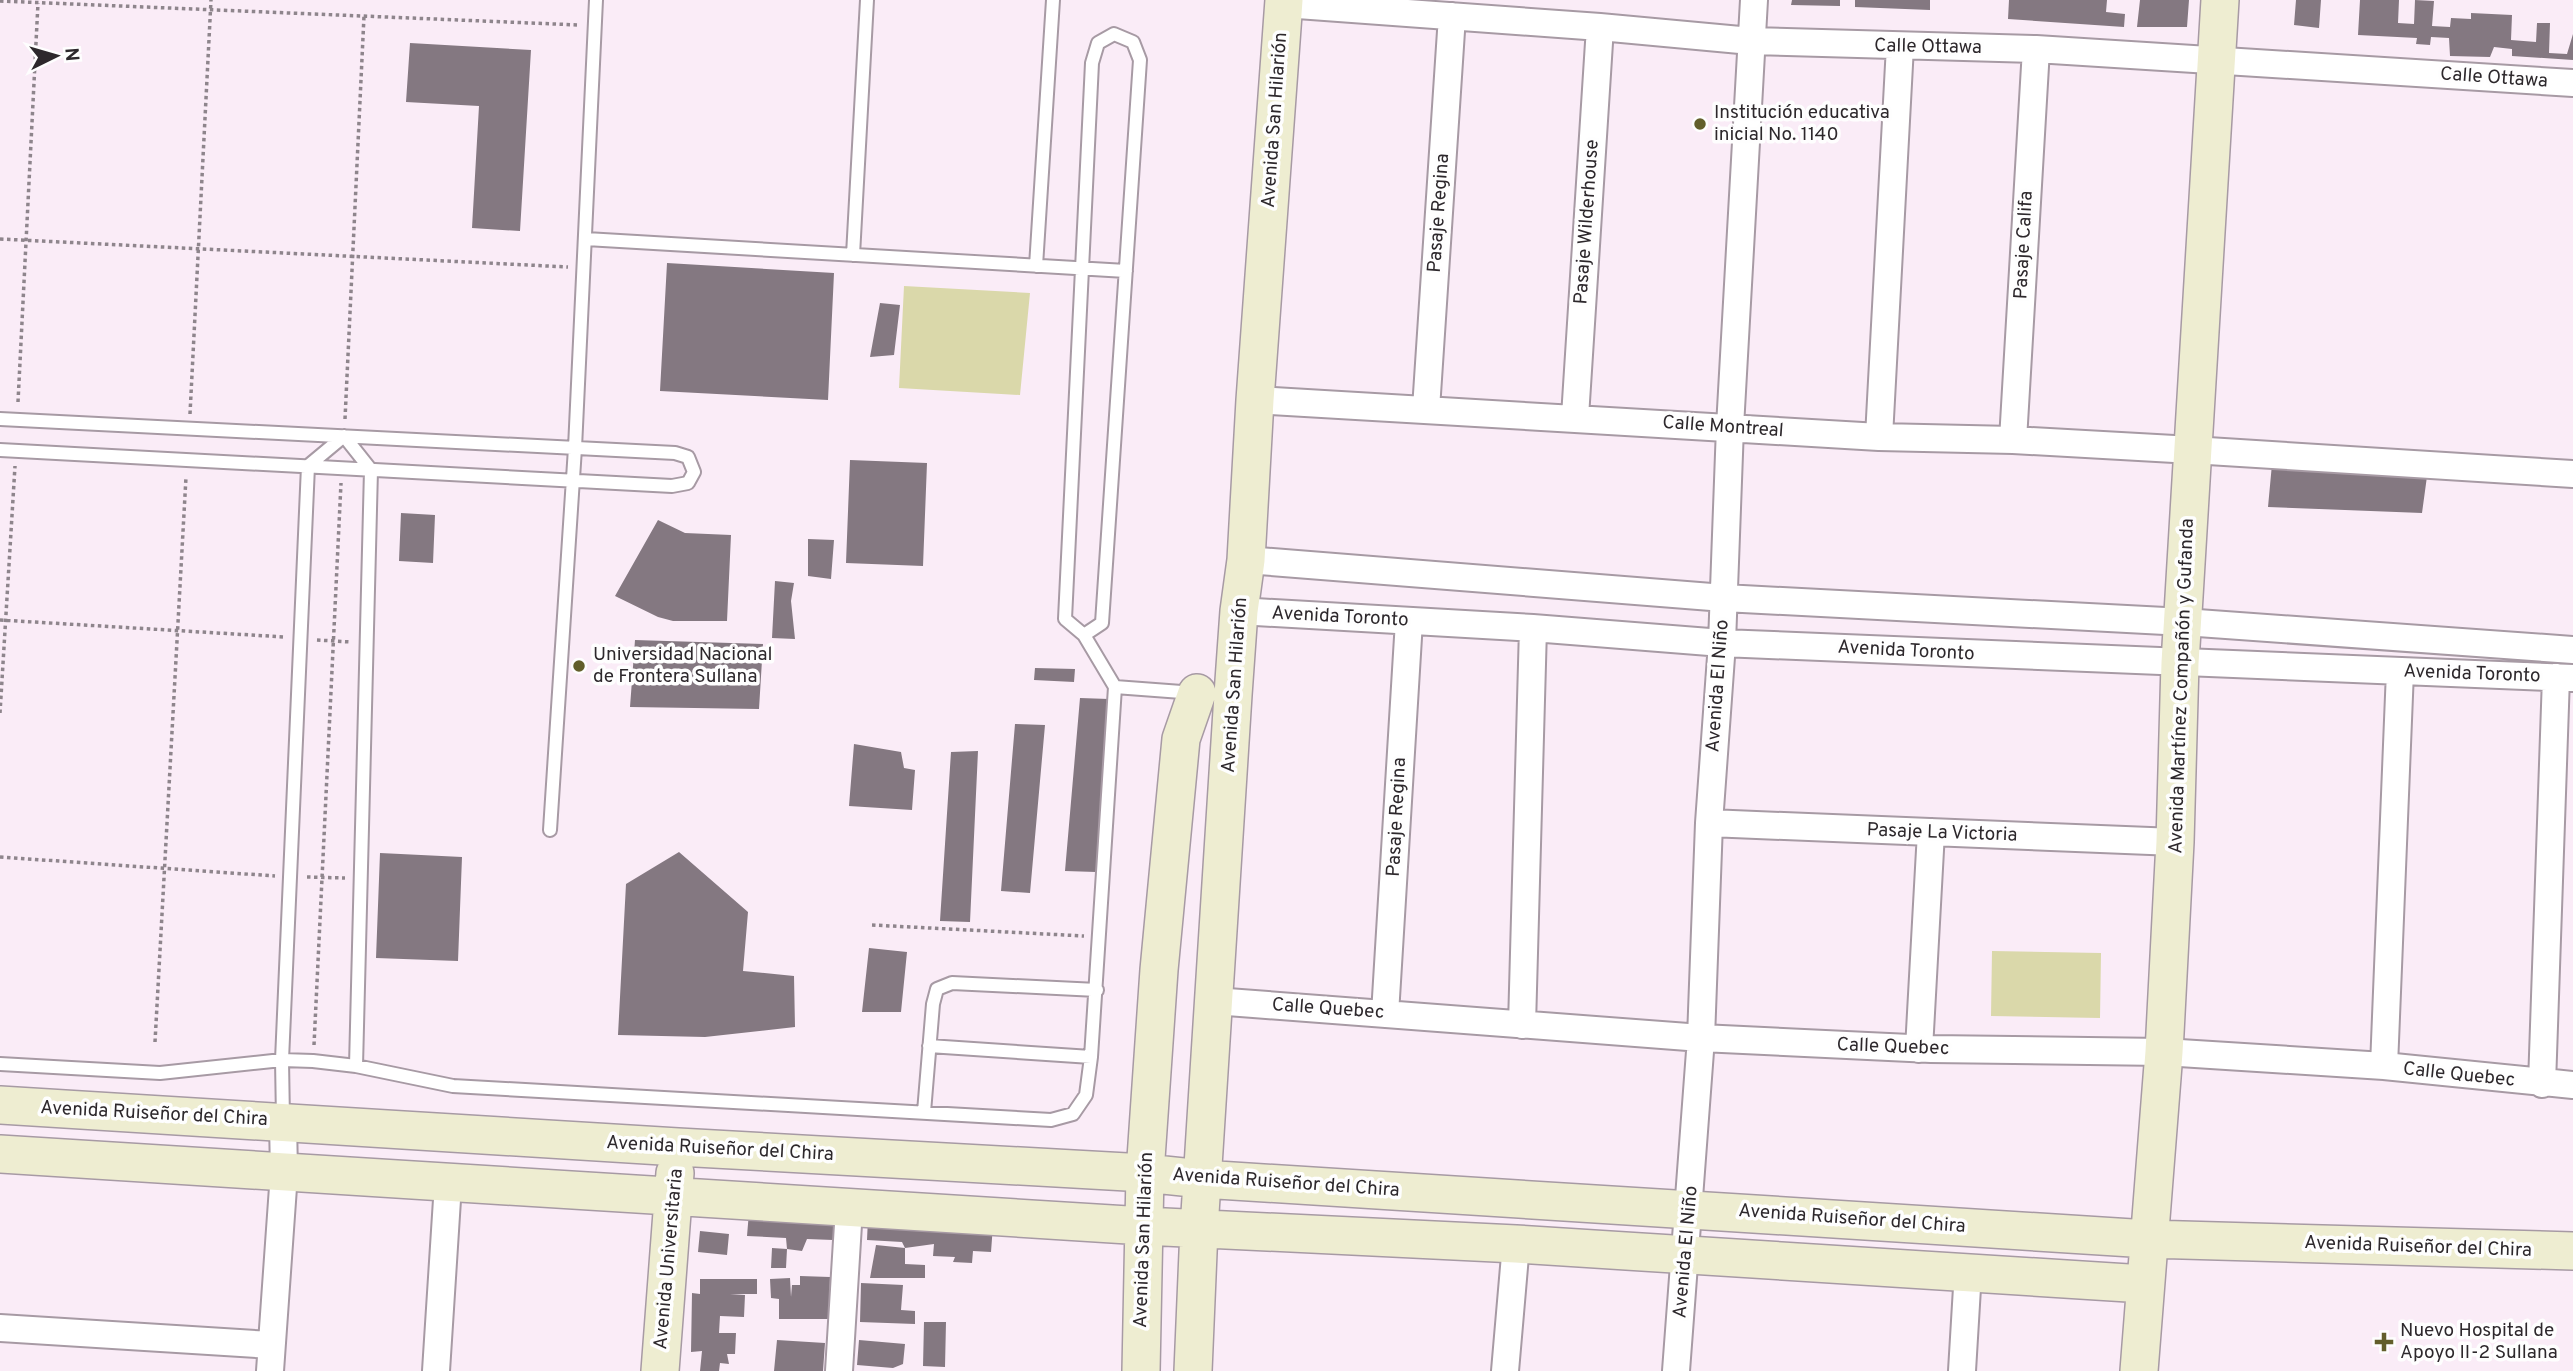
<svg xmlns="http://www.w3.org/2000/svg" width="2573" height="1371" viewBox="0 0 2573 1371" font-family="Overpass,sans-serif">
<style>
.green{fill:#dad8aa}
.building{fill:#847881}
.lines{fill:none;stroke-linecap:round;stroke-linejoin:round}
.lane-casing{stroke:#a79aa4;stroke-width:16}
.street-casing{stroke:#a79aa4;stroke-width:30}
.secondary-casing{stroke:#a79aa4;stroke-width:40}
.path{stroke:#8e858c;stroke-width:3.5;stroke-dasharray:3.5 3.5;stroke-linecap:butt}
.lane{stroke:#fff;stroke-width:12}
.street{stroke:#fff;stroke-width:26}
.secondary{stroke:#eeedd1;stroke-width:37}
.poi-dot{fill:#625e2b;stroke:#fefefe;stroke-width:2.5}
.labels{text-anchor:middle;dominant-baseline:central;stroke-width:7;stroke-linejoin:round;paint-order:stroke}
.street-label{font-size:19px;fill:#2d282c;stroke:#fefefe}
.poi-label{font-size:19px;fill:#2d282c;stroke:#fefefe;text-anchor:start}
</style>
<rect width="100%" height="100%" fill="#faecf7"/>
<path class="green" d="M904,286L1030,293L1020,395L899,388Z
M1992,951L2101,953L2100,1018L1991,1016Z"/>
<path class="building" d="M1792,0H1840V6L1791,5Z
M1855,0H1930V10L1855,7Z
M2009,0H2107L2106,12L2125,14L2124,27L2008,19Z
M2140,0H2189L2187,27H2137Z
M2296,0H2321L2319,28L2294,25Z
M2360,0H2399L2398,23L2414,24L2415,0L2434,1L2432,26L2450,27L2451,18L2471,19V13L2512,15L2511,40L2536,42L2537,23H2550L2549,53L2567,54L2573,34V60L2512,56V49L2494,47L2490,57L2450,56L2449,38L2431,37L2430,45L2416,44L2417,38L2358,35Z
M410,43L531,50L520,231L472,228L479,106L406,102Z
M667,263L834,273L828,400L660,391Z
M880,303L900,305L894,355L870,357Z
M850,460L927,463L923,566L846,563Z
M2272,464L2428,469L2422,513L2268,507Z
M401,513L435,515L433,563L399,561Z
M658,520L685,533L731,535L727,621H673L658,617L615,596Z
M808,539L834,540L831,579L808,576Z
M775,581L794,583L791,601L795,639L772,638Z
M635,640L763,644L759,709L630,707Z
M1035,668L1075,669L1074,682L1034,680Z
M1080,698L1109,699L1096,872L1065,871Z
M1015,724L1045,725L1030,893L1001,891Z
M854,744L901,752L904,768L915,770L912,810L849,806Z
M978,751L970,922L940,921L951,752Z
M679,852L748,912L743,971L794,976L795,1027L705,1037L618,1035L626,884Z
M380,853L462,857L458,961L376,958Z
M869,948L907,952L901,1012H862Z
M749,1212L833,1216V1240L807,1239L802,1251L787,1249L786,1268H771L772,1248L787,1249L786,1238L747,1236Z
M868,1218L993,1225L991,1252L973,1251L972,1263L953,1262L955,1257L933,1256L934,1244L905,1248V1264L925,1265V1278H870L876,1245L905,1248L902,1242L867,1240Z
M700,1231L729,1234L727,1255L698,1252Z
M800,1276L830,1277L829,1319H779V1299L771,1298L770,1279L790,1278L791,1297L792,1285H800Z
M700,1279H757V1294H730L745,1295L744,1317L720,1316L719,1333H736L735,1354H727L729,1364L720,1363L719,1371H700L702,1351L691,1352L692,1293L700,1294Z
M861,1283L903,1285L901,1310L915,1311V1324L860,1322Z
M924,1322H946L945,1367L923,1366Z
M777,1340L825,1343L823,1371H774Z
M859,1340L905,1344L903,1364L893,1368L857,1365Z"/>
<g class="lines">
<g class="lane-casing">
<path id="lane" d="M586,239L1126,271
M853,255L867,0
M1036,266L1053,0
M0,419L675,453L688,457L694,472L688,483L672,486L0,450
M344,436L371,470L356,1066L313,1061L282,1060L308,466Z
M1084,635L1102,623L1140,60L1133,42L1114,34L1098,43L1092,63L1065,619L1084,635L1115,687L1195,693
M550,830L575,448L596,0
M929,1046L1091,1057
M0,1064L160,1073L282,1060L283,1120
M356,1066L453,1086L1051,1120L1073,1114L1086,1095L1091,1057L1115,687
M924,1112L933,1004L937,989L952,983L1097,990"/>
</g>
<g class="street-casing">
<path id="street" d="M1284,4L1600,27L1751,41L2036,49L2573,83
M1255,400L1879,437L2013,440L2192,450L2573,474
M1426,409L1452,16
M1575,417L1600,27
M1879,437L1900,46
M2013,440L2036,49
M1246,560L1724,598L2184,622L2573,650
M1239,611L1533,628L1722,643L2573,678
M1709,823L2175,842
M1214,1001L1701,1038L1931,1049L2164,1052L2384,1066L2573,1085
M1385,1014L1409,621
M1522,1025L1533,628
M1919,1049L1931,832
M2384,1066L2400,671
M2542,1084L2556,677
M0,1328L271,1345
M270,1371L284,1173L283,1122
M436,1371L448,1184
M839,1371L849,1208
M1505,1371L1516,1244
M1676,1371L1701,1038L1709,823L1722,643L1730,427L1754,0
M1962,1371L1968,1271"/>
</g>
<g class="secondary-casing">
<path id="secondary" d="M0,1105L678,1147L1145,1173L1202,1179L2148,1239L2573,1251
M0,1154L1144,1226L1516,1244L2144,1284
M660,1371L675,1173
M1141,1371L1145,1173L1159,970L1181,739L1197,693
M1193,1371L1199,1229L1233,695L1239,611L1246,560L1255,400L1284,0
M2139,1371L2164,1052L2175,842L2180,663L2220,0"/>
</g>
<path class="path" d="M0,1L579,25
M0,239L568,267
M18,402L38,3
M190,414L211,0
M345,419L364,16
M0,620L285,637
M317,640L351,642
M0,713L15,466
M0,857L275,876
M307,877L345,878
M872,925L1084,936
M155,1042L186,477
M314,1045L341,483"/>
<use href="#lane" class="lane"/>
<use href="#street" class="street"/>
<use href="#secondary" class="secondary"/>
</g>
<g class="poi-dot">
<circle cx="1700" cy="124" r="7"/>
<circle cx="579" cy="666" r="7"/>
<path d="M2380.5 1331.5h7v7h7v7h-7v7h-7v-7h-7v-7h7z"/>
</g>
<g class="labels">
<g class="street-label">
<text transform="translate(1928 47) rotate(1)">Calle Ottawa</text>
<text transform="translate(2494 78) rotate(4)">Calle Ottawa</text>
<text transform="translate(1275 120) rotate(-86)">Avenida San Hilarión</text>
<text transform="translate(1439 213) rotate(-86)">Pasaje Regina</text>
<text transform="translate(1587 222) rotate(-86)">Pasaje Wilderhouse</text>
<text transform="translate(2024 245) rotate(-87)">Pasaje Califa</text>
<text transform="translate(1723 427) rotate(4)">Calle Montreal</text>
<text transform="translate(1340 617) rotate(3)">Avenida Toronto</text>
<text transform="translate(1906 651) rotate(3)">Avenida Toronto</text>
<text transform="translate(2472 674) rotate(2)">Avenida Toronto</text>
<text transform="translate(1235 685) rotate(-86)">Avenida San Hilarión</text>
<text transform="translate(1718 686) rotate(-86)">Avenida El Niño</text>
<text transform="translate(2182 686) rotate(-88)">Avenida Martínez Compañón y Gufanda</text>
<text transform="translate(1397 817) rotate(-87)">Pasaje Regina</text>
<text transform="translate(1942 833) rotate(2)">Pasaje La Victoria</text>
<text transform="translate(1328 1009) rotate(4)">Calle Quebec</text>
<text transform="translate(1893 1047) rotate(2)">Calle Quebec</text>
<text transform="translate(2459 1075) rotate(6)">Calle Quebec</text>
<text transform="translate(154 1114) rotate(3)">Avenida Ruiseñor del Chira</text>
<text transform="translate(720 1149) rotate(3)">Avenida Ruiseñor del Chira</text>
<text transform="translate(1286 1183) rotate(4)">Avenida Ruiseñor del Chira</text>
<text transform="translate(1852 1219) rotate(4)">Avenida Ruiseñor del Chira</text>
<text transform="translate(1144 1240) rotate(-88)">Avenida San Hilarión</text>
<text transform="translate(2418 1247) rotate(2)">Avenida Ruiseñor del Chira</text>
<text transform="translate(1686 1252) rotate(-85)">Avenida El Niño</text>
<text transform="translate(669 1259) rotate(-85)">Avenida Universitaria</text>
</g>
<g class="poi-label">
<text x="1714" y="113">Institución educativa<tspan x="1714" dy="22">inicial No. 1140</tspan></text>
<text x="593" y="655">Universidad Nacional<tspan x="593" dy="22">de Frontera Sullana</tspan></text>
<text x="2400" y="1331">Nuevo Hospital de<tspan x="2400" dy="22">Apoyo II-2 Sullana</tspan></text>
</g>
</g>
<g transform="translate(56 56) rotate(85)" stroke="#fefefe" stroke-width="5" paint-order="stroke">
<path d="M0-5L12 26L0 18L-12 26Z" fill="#2d282c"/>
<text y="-10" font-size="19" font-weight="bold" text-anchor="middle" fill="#2d282c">N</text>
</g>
</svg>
